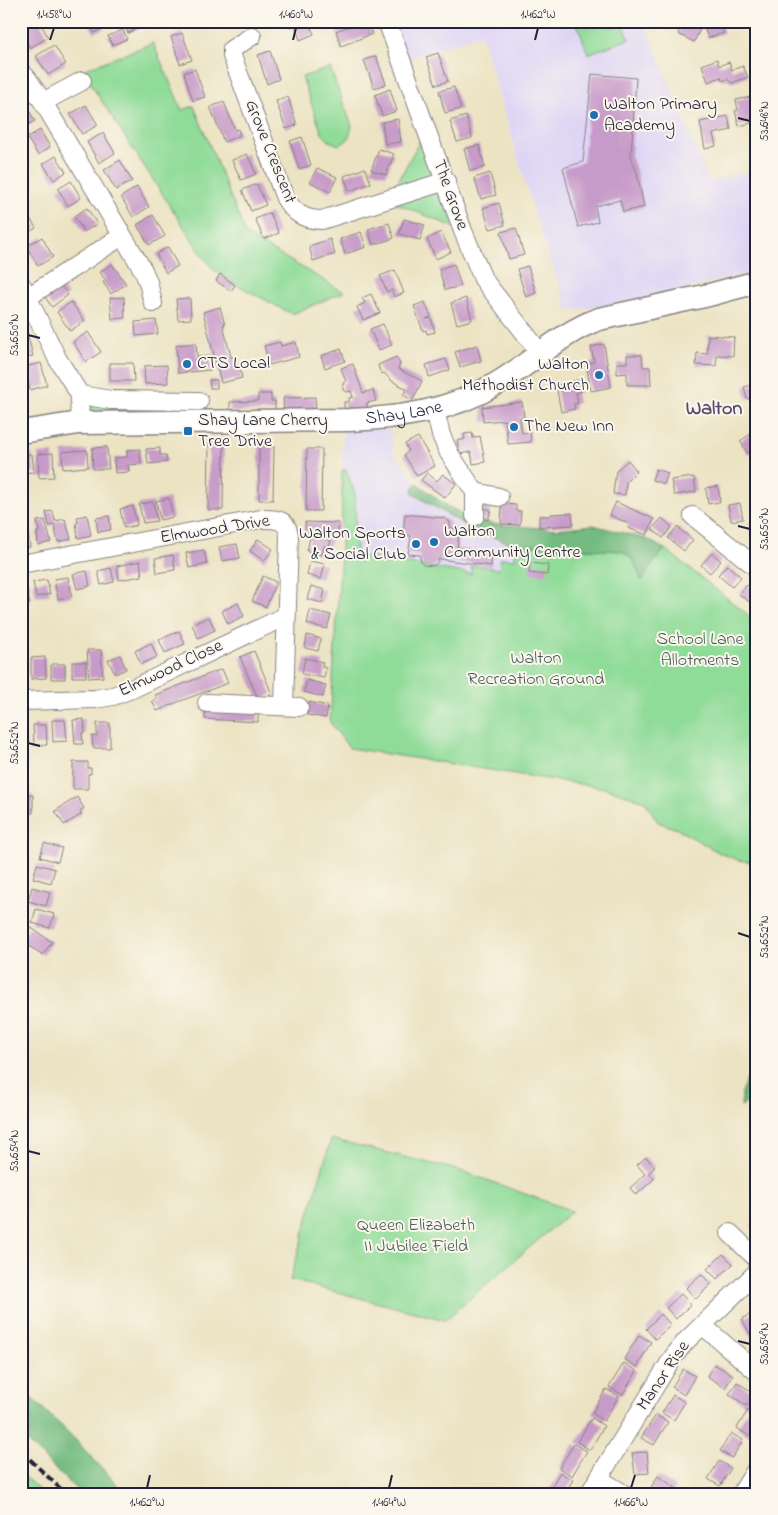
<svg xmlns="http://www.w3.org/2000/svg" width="778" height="1515" viewBox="0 0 778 1515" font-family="'Indie Flower',sans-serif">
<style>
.built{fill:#ded5f5}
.green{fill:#8fdb98;stroke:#587e6a}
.forest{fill:#73bb80;stroke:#4a6e5e}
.building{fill:#c79bc9}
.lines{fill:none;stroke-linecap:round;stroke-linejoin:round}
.minor-casing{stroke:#87827f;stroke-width:20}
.major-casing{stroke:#87827f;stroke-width:25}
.minor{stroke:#fff;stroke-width:18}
.major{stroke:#fff;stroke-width:22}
.rail{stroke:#22223b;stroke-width:4;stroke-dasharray:8 4;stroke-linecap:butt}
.ticks{fill:none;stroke:#22223b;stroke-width:2}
.poi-dot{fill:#1f6fb2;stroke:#fbf7ec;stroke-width:2}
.labels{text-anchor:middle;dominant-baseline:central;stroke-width:4;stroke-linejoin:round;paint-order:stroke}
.poi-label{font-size:18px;fill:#22223b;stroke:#fbf7ec;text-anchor:start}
.street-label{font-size:18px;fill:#22223b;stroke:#fbf7ec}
.park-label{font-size:18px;fill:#435a57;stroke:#fbf7ec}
.quarter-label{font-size:20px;font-weight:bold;fill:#5c4c6d;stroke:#fbf7ec}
.neatline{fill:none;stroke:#22223b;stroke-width:2}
.ticks-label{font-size:12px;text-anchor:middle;fill:#22223b}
</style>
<rect width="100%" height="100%" fill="#fbf7ec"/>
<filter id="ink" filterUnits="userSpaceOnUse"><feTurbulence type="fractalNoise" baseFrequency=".02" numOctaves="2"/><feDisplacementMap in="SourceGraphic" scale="10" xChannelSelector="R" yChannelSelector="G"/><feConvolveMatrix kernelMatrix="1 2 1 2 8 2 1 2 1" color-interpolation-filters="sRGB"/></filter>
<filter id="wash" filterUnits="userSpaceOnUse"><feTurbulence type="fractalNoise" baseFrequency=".0096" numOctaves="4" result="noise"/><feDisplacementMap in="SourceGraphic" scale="20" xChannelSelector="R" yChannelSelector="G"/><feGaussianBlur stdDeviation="1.12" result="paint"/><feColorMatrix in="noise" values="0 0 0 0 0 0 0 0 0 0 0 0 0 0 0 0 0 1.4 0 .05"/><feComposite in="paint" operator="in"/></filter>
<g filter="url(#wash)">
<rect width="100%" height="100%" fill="#ece3c3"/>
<path class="built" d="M387,21H644L709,181L757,170V271L641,300L568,311L534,212L481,34L402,61Z
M389,427L394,453L417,483L413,488L475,531L516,545L515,559L499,569L471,574L356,555L355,494L346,471L342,470L343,431Z"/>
<path class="green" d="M576,21H622L629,39L588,54Z
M153,43L182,110L194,106L246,235L344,292L292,314L231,282L215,271L202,255L88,80L83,70Z
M330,68L352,126C350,136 349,141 339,145L329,141L322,134L302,77Z
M426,129L463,231L388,200Z
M90,405H169L170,411L97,414L93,412Z
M342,470H346L355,494L356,555L471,574L472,565L499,569L501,558L515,559L516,545L622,551L629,554L633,560L650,567L665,549L757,622V863L738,860L720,853L677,829L658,822L645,801L605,788L349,748L330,722L341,553Z
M331,1139L462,1171L572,1211L445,1320L290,1280Z
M21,1473L43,1494H21Z"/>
<path class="forest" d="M417,483L444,504L462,514L479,521L499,525L557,529L593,525L646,539L665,549L650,567L642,581C637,569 634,557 622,551L516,545L475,531L413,494V488Z
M757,1068V1095L741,1107C742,1088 742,1082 757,1068Z
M21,1388L70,1434L126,1494H81L21,1436Z"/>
<g id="blocks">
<path class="building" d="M30,21H39L48,37L30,48L21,33V27Z
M88,21H101L104,28L94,33Z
M127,21H140L143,26L128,33L124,23Z
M288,21H308L314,34L300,40L295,25L290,27Z
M363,21H368L372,34L341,46L336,31Z
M684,21L693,22L691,25L700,29L694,42L678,34Z
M713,21H720L724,33L708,38L703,25Z
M123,30L127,39L112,45L108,36Z
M182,33L192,60L180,64L171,37Z
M54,45L66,64L48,75L36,56Z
M270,51L279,79L267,84L258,55Z
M438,53L448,81L436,85L426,57Z
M376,56L386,84L374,88L364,60Z
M717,59L719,66L729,62L732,70L743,66L748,77L732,83L727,79L722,81L721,77L708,82L702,65Z
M754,61H757V74L751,72Z
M195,69L205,97L193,101L184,73Z
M592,74L636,78L631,156L637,173L644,207L623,212L620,200L595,206L598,222L578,227L563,168L583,162Z
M454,87L461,109L445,113L439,91Z
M390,89L397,111L382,116L375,95Z
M288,97L297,125L286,129L276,101Z
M750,97L752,106L757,105V127L755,122L739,126L735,111L738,110L736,100Z
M224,102L235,130L238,129L240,135L224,142L210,107Z
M26,105L35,121L21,129V107Z
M86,105L98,125L82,134L70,114Z
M466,116L472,138L457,142L450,121Z
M728,116L731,130L713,134L716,146L705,149L700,122Z
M398,119L401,142L385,144L382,122Z
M40,130L50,147L38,155L27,138Z
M103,133L115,153L99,163L87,142Z
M302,137L311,165L299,169L290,141Z
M479,145L485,167L470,171L464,149Z
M379,149L394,154L386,175L371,170Z
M247,154L256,174L241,180L232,160Z
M56,156L66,172L54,180L43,164Z
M120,160L132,181L116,190L104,170Z
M317,168L337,177L330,192L310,182Z
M365,168L371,183L349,191L344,176Z
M490,173L496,195L481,199L474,178Z
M71,181L81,198L68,206L58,189Z
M257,184L266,205L251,211L242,190Z
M137,187L149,207L133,217L121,197Z
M499,203L505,225L490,229L483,208Z
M24,208L36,228L21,237V210Z
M87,208L97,224L84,232L74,216Z
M270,213L279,233L264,239L255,219Z
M153,215L165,236L149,245L137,225Z
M404,219L425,225L420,240L399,234Z
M389,223L394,238L373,245L368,229Z
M516,228L524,255L509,259L501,232Z
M361,232L366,247L345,254L340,239Z
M441,232L451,252L436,259L427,239Z
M42,237L53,257L38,266L26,246Z
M330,239L335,254L313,261L309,246Z
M168,247L178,266L166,273L156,254Z
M112,264L126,284L111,294L103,282L106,281L100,272Z
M454,264L461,286L445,290L439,269Z
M528,266L536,293L526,297L517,269Z
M395,270L404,293L394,297L392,290L387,292L380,276Z
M220,274L235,285L231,291L216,281Z
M61,286L68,295L52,307L45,297Z
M371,294L380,313L363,320L357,307L365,303L362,298Z
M124,297L125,318L112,319L110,298Z
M190,298L191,319L178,320L176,299Z
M466,298L472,320L457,324L451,303Z
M71,302L85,321L70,331L57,312Z
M425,302L431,317L426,319L431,318L435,332L427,334L426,330L423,331L414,306Z
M220,307L225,325H223L231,357H235L238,369H240L242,378L221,383L203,312Z
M156,320L158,334L136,336L135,322Z
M383,324L392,345L379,350L370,329Z
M88,332L101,352L86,362L73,342Z
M27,333L33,356L21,359V335Z
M708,335L734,337L733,356L717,355L716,366L696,365L697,353L707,354Z
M280,342L281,346L296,342L299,357L269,365L264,346Z
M196,343L197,357L210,356L211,370L178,373L176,345Z
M604,344L611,387L591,391L586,364L594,362L591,347Z
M477,345L481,361L460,367L455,352Z
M341,349L345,361L325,368L321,356Z
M627,355H642L643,367H650L651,385H627V373L617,374V363H627Z
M396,357L400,364L398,369L422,381L413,400L403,395L407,389L392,381L384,373L381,374L378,365Z
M446,359L450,370L429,377L426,365Z
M41,363L47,385L30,390L24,367Z
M110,363H133L134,381H110Z
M353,364L363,393L373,390L376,401L367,403V413L344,412V402H349V398L353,397L351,391L347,392L343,390V383L346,382L341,368Z
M167,365L168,383L145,384L144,366Z
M209,380H217V388H210Z
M579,380L581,392L576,393L578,403L574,404L575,409L561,412L556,385Z
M757,384V397L747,399L744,387Z
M258,394H271V401H275V411L230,412V402L258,401Z
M315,397L316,412L284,413L283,398Z
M522,402L524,417H520L522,433L530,432L531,442L508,444L505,420L483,422L482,407Z
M757,430V449L748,454L740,441Z
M472,433L473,438L480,436L485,462L473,464L471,452L460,454L457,441L465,439L464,434Z
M418,437L435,466L417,476L404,455L409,451L405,444Z
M209,439H224L223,510H208Z
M259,446H274L273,500H259Z
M107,447L109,469H93L92,448Z
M160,448V455H166L167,462L148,464L146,449Z
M140,449L141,464L128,465L129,472L115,473L114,458L127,457V450Z
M307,449H322L321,511H306Z
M87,450L88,467L63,469L62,452Z
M53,453L54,477L39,478L38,454Z
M32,454L34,472L21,473V455Z
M628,460L637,471L626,482L625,495L613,494L616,471Z
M656,469L668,473L664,484L652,480Z
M427,473L437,481L443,474L456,484L445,498L421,480Z
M694,477L696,492L674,495L671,480Z
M718,486L720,502L708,504L706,488Z
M169,498L173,517L160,520L156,501Z
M153,502L157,521L143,523L139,504Z
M616,502L654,519L647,535L628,528L629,524L610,515Z
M740,503L743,519L731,521L728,505Z
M502,504L516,505V511H521L520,525L501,524Z
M133,506L137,525L124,528L120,509Z
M480,507L491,510L488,520L477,517Z
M53,511L55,521L65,519L71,539L58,542L54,525L49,526L46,512Z
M572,513L573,525L539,527V516H551V514Z
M405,514L444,518L450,522V528L460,529L457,548L492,553L491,566L439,559L438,562L433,566L423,565L420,559V555L408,554L411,536L403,535Z
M87,515L91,535L78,538L76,523H78L77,517Z
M109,516L111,530L98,532L96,518Z
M662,518L672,527L663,538L652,529Z
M45,520L51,542L38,545L37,532L39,531L37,521Z
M757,521V537L752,538L749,522Z
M305,522L339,523L338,533L305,532Z
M677,527L693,540L684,551L668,538Z
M28,533L30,547L21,549V534Z
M310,537L331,540L329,547L324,546L322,555L307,551Z
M258,539L273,549L264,561L250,551Z
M237,544L240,558L222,561L219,547Z
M204,550L207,564L189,568L186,553Z
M712,553L721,561L710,573L701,565Z
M173,555L175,570L157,573L155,558Z
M140,561L142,576L119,580L117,566Z
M310,561L325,564L321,579L307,575Z
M530,563L548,565L547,575L529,573Z
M727,565L741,577L732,587L718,575Z
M111,568L114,582L101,585L98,571Z
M87,571L90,586L77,589L73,574Z
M263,576L276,582L266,607L252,601Z
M68,577L72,596L58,599L54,579Z
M47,580L50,594L36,597L33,582Z
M26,584L30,604L21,606V585Z
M747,585L757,593V598L752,604L739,594Z
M311,586L325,590L322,603L307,599Z
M238,603L244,616L228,624L222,611Z
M310,610L331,615L327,629L307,624Z
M209,617L215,630L198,638L192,624Z
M179,631L185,644L165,653L159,640Z
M307,635L321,639L318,651L305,648Z
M151,643L157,657L141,664L135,651Z
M87,650H101L103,677L89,678Z
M254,651L272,694L259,701L240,657Z
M120,655L126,669L115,674L108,660Z
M45,657L46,678L31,679V658Z
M305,658L323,662L322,667L326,668L324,678L302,674Z
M72,662H86V677H72Z
M21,664H25V679H21Z
M51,664H65V679H51Z
M222,669L228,683L178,702L157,711L152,701L158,699L155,695Z
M307,680L326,685L323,697L304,692Z
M309,702L328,706L326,718L307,715Z
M205,708L258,711V722L205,719Z
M84,719L85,733H82L83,744H75L73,720Z
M52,720H65L67,741L53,742Z
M97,723H110V748H93L92,736H97Z
M33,725H46L47,745H34Z
M21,726H25L26,746H21Z
M73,762H88V768H91V774H88V789H73Z
M21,795H33V813L21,814Z
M77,797L84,808L80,811L82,814L64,825L55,811Z
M44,843L62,848L58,862L40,857Z
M37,864L55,869L51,883L33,878Z
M32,887L50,892L46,906L28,901Z
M36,909L54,914L50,928L32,923Z
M30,927L52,942L43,955L21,941Z
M646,1157L655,1167L649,1173L654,1179L636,1195L630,1188L645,1174L637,1165Z
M757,1221V1232L751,1226Z
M723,1254L733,1264L717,1279L707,1269Z
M701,1274L711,1284L696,1299L686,1288Z
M681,1294L691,1304L676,1319L666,1308Z
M755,1312L757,1316V1335L752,1338L742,1319Z
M661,1314L671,1325L655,1339L646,1329Z
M639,1335L651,1342L637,1367L624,1359Z
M624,1363L637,1371L622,1395L609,1387Z
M714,1364L733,1375L725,1388L707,1376Z
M683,1369L695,1376L684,1395L672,1387Z
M737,1382L755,1394L747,1406L729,1394Z
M606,1389L619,1396L604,1421L592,1413Z
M673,1395L685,1402L674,1420L662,1413Z
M748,1410L757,1416V1424L749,1436L737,1428Z
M656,1415L668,1422L654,1445L641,1438Z
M592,1418L604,1426L590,1450L577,1442Z
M731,1433L743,1440L732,1458L720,1451Z
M574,1444L587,1451L572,1476L559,1468Z
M647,1452L649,1473L635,1474L632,1453Z
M719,1461L731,1468L720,1486L708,1479Z
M560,1472L573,1480L564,1494H547Z
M658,1476L676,1488L672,1494H659L650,1489Z
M707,1490V1494H694V1493Z"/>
</g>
</g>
<g filter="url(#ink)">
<use href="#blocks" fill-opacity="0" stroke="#87827f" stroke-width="1"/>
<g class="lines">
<g class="minor-casing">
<path id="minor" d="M387,21L463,231L483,279L541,354
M252,36L232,49V56L285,198C294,213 304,220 322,220L446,181
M21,72L27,78L43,102L143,270L148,282L153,303
M43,102L82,81
M21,284L57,358L80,395L79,423
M28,297L122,236
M80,395L111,400L199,401
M435,410L441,435L449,453L475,492
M475,516V492L499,497
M693,516L757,568
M21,564L261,519C276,519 287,518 289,536L284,706
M21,701L95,699L113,696L134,688L286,616
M207,703L299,707
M730,1233L757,1259
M702,1325L757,1372
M599,1479L624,1494
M589,1494L673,1357L685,1342L757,1272
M741,1494L757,1468"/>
</g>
<g class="major-casing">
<g id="major">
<path id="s1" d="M21,432L79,423L349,420C400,418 451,411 496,384C531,364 560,333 599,319L709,295L757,282"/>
</g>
</g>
<use href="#minor" class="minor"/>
<use href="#major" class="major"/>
<path class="rail" d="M21,1451L66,1494"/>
</g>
</g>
<path class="ticks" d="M50,40L54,28M293,40L296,28M535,40L538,28M738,118L750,121M28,335L40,338M738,526L750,529M28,743L40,746M738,933L750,937M28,1151L40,1154M738,1341L750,1344M147,1488L150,1475M389,1488L392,1475M631,1488L635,1475"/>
<g class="poi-dot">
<circle cx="594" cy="115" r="5"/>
<circle cx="187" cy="364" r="5"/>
<circle cx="599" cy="375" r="5"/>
<circle cx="514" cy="427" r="5"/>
<rect x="183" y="426" width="10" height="10" rx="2.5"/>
<circle cx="434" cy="542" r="5"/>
<circle cx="416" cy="544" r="5"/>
</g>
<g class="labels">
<g class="poi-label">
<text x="604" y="105">Walton Primary<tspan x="604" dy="21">Academy</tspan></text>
<text x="197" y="364">CTS Local</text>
<text x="589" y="365" text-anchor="end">Walton<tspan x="589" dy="21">Methodist Church</tspan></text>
<text x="198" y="421">Shay Lane Cherry<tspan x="198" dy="21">Tree Drive</tspan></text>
<text x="524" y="427">The New Inn</text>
<text x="444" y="532">Walton<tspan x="444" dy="21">Community Centre</tspan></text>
<text x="406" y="534" text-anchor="end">Walton Sports<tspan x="406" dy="21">&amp; Social Club</tspan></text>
</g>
<g class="street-label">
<text transform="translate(270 152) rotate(68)">Grove Crescent</text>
<text transform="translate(450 195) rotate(70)">The Grove</text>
<text stroke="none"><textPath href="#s1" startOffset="384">Shay Lane</textPath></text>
<text transform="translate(215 530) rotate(-9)">Elmwood Drive</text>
<text transform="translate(171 669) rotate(-25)">Elmwood Close</text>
<text transform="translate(664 1376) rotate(-56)">Manor Rise</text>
</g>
<g class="park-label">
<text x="700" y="640">School Lane<tspan x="700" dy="21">Allotments</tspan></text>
<text x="536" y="659">Walton<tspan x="536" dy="21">Recreation Ground</tspan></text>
<text x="416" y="1226">Queen Elizabeth<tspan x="416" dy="21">II Jubilee Field</tspan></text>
</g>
<g class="quarter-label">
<text x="714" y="409">Walton</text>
</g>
</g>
<rect width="778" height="1515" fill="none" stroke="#fbf7ec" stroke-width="55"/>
<rect x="28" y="28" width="722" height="1460" class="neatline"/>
<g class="ticks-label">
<text x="54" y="18">1.458°W</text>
<text x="296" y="18">1.460°W</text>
<text x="538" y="18">1.462°W</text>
<text transform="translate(764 121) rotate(-90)" y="4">53.648°N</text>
<text transform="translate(14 335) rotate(-90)" y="4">53.650°N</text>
<text transform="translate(764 529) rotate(-90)" y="4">53.650°N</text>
<text transform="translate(14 743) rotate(-90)" y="4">53.652°N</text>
<text transform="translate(764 937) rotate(-90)" y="4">53.652°N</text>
<text transform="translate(14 1151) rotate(-90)" y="4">53.654°N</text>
<text transform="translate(764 1344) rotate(-90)" y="4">53.654°N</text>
<text x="147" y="1506">1.462°W</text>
<text x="389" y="1506">1.464°W</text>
<text x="631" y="1506">1.466°W</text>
</g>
</svg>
